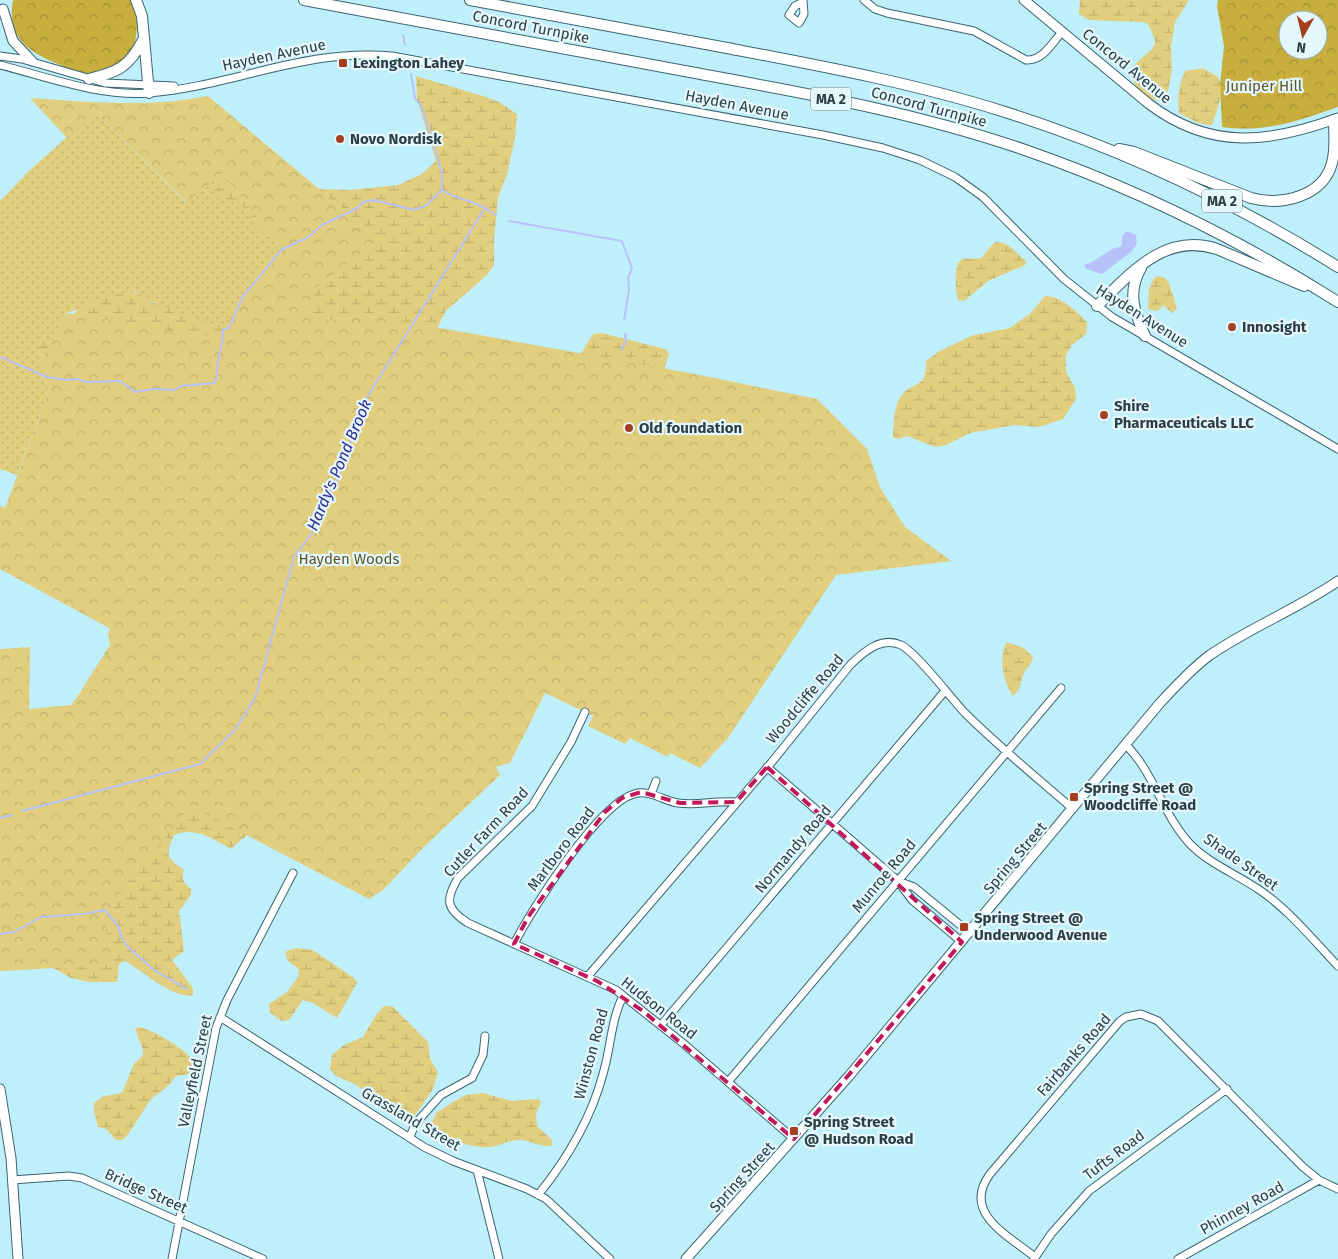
<svg xmlns="http://www.w3.org/2000/svg" width="1338" height="1259" viewBox="0 0 1338 1259" font-family="'Fira Sans',sans-serif">
<style>
.grass{fill:url(#grass-dots)}
.forest{fill:url(#forest-crowns);fill-rule:evenodd}
.wetland{fill:url(#wetland-marsh)}
.park{fill:url(#park-crowns)}
.water{fill:#b7c2fa}
.lines{fill:none;stroke-linecap:round;stroke-linejoin:round}
.stream{stroke:#b7c2fa;stroke-width:2}
.minor-casing{stroke:#3a6570;stroke-width:9}
.major-casing{stroke:#3a6570;stroke-width:11}
.highway-casing{stroke:#3a6570;stroke-width:12}
.minor{stroke:#fff;stroke-width:7}
.major{stroke:#fff;stroke-width:9}
.highway{stroke:#fff;stroke-width:10}
.marked{fill:none;stroke:#c2185b;stroke-width:4;stroke-dasharray:10 6;stroke-linejoin:round}
.poi-dot{fill:#a53d1f;stroke:#e4f7fc;stroke-width:2}
.labels{text-anchor:middle;dominant-baseline:central;stroke-width:4.5;stroke-linejoin:round;paint-order:stroke}
.shield{fill:#e4f7fc;stroke:#63767b;stroke-width:1}
.shield-label{font-size:14px;font-weight:bold;fill:#2c3f44}
.street-label{font-size:15px;fill:#2c3f44;stroke:#e4f7fc}
.poi-label{font-size:15px;font-weight:bold;fill:#2c3f44;stroke:#e4f7fc;text-anchor:start}
.park-label{font-size:15px;fill:#5f5527;stroke:#e4f7fc}
.water-label{font-size:16px;font-style:italic;fill:#2f2c93;stroke:#e4f7fc}
</style>
<defs>
<pattern id="grass-dots" width="8" height="8" patternUnits="userSpaceOnUse" patternTransform="scale(1.25)"><rect width="8" height="8" fill="#e1ce7f"/><path d="M2 2h.1M6 6h.1" fill="none" stroke="#c1b26f" stroke-width="1.8" stroke-linecap="round"/></pattern>
<pattern id="forest-crowns" width="20" height="18" patternUnits="userSpaceOnUse" patternTransform="scale(1.25)"><rect width="20" height="18" fill="#c8af3d"/><path d="M2 6a3 3 0 1 1 6 0M12 15a3 3 0 1 1 6 0" fill="none" stroke="#a39035"/></pattern>
<pattern id="wetland-marsh" width="20" height="14" patternUnits="userSpaceOnUse" patternTransform="scale(1.25)"><rect width="20" height="14" fill="#e1ce7f"/><path d="M1 5h8M5 5V1M11 12h8M15 12V8" fill="none" stroke="#c1b26f"/></pattern>
<pattern id="park-crowns" width="20" height="18" patternUnits="userSpaceOnUse" patternTransform="scale(1.25)"><rect width="20" height="18" fill="#e1ce7f"/><path d="M2 6a3 3 0 1 1 6 0M12 15a3 3 0 1 1 6 0" fill="none" stroke="#c1b26f"/></pattern>
</defs>
<rect width="100%" height="100%" fill="#c0effc"/>
<path class="grass" d="M95,112L186,203L222,173L284,251L244,295L220,338L135,292L66,313L40,363L49,391L17,475L0,469V201L31,169Z"/>
<path class="forest" d="M13,0H130C138,11 138,24 136,36C134,56 116,73 95,74C83,75 68,68 58,64C28,52 6,37 13,0Z
M1218,0H1338V107C1299,121 1264,133 1222,127L1220,85L1224,46L1217,6ZM1288,20H1318V50H1288Z"/>
<path class="wetland" d="M1080,0H1189L1175,22L1171,46L1172,70L1168,91L1162,101C1148,101 1136,89 1131,77C1132,57 1154,55 1155,42C1155,37 1150,29 1148,24L1142,22L1089,20L1079,14Z
M1203,68L1218,77C1225,93 1217,110 1212,125H1209L1198,123L1179,113C1177,99 1179,84 1185,71Z
M416,76L483,96L499,102L517,114L515,138L507,174L498,198L494,240V265L487,275L446,311L435,332L257,826L231,849C213,839 195,826 174,835C165,856 166,857 184,870C181,879 184,883 191,889V895L179,911L184,951L172,960L193,988V995C174,1000 142,970 125,961L119,964L117,982H89L71,978L53,968L0,971L19,710L72,705L110,645L108,633L121,606L43,368L38,359L39,344L45,339L50,341L79,308L100,298L128,292L140,294L154,303L211,324L220,325L226,322L255,279L276,262L277,245C270,238 258,231 253,223C248,216 249,209 240,204C230,199 222,201 213,195L219,170L286,188L351,190L398,185L422,174L436,161L417,99Z
M996,242C1011,242 1016,254 1026,261L1025,265L988,281L964,301L958,300C956,293 953,265 961,260C965,257 975,260 981,258L993,244Z
M1158,276L1165,278L1169,283L1177,308L1172,313L1163,305L1157,311L1148,309L1149,289L1154,278Z
M1045,296C1060,295 1076,311 1087,322L1086,334L1072,345L1066,355V372L1075,388L1076,399L1063,419L1039,427L1014,425L970,433L946,445L935,447L907,436L899,439L893,438C894,424 893,408 901,396C912,380 927,391 926,361L938,352L971,336L1010,328L1031,313Z
M602,333L665,349L669,354L656,394L577,360L593,334Z
M1007,642L1024,648L1033,657C1031,664 1029,666 1025,671C1019,681 1024,686 1013,696C1003,682 998,656 1007,642Z
M296,948L313,950L354,978L357,983L337,1018L313,1003L303,1000L289,1020L282,1021L270,1013L269,1004L287,992L299,976L298,968C290,964 287,961 285,952Z
M384,1006H392L428,1042L430,1059L438,1072L433,1089L412,1120C394,1107 375,1097 356,1085C347,1079 336,1079 330,1069L332,1055L344,1045L363,1037L376,1015Z
M139,1027C152,1029 183,1048 191,1058C194,1062 193,1066 194,1070L189,1074L176,1076L168,1086L151,1099L127,1136L122,1140H116L106,1129L98,1127L94,1111V1103L104,1096L122,1093L134,1064L143,1055V1050L135,1029Z
M483,1093L512,1101L538,1099L541,1102L536,1114L537,1126L552,1140V1146C541,1147 531,1141 521,1140C510,1139 501,1146 491,1147C473,1149 441,1139 432,1122L436,1113L453,1102L466,1095Z"/>
<path class="park" d="M208,96L379,239L314,289L311,324L362,314L690,373L817,399L867,449L880,487L905,527L951,561L836,575L728,738L700,768L670,753L668,757L630,738L625,744L588,726L593,716L545,693L510,763L496,767L500,775L424,847L383,890L369,899L191,806C176,824 110,901 106,919C103,933 113,949 114,964L0,971V649L30,647L29,712L70,707L122,635L0,569V506L5,508L49,391L40,363L66,313L220,338L244,295L284,251L222,173L187,203L95,112L67,138L30,98C90,102 149,108 208,96Z"/>
<path class="water" d="M1125,232H1130L1136,235L1137,244L1131,252L1102,274L1086,269L1084,265C1100,260 1106,249 1122,246V237Z"/>
<g class="lines">
<path class="stream" d="M403,35L405,45
M485,208L496,215
M509,221L622,241L632,269L628,277L629,290L624,320
M621,350L626,341L625,334
M0,357L47,377L66,380L78,379L85,382L120,381L135,392L154,389L174,390L181,386L214,383L217,378C215,361 224,347 223,330L229,328L242,298L281,250L307,238L322,225L358,208L363,202L374,200L414,210L427,205L442,190
M22,811L200,764L235,730L255,698L294,557L315,529L339,475L364,402L485,208C471,200 455,199 442,190V174L432,138L421,106L415,98L411,74
M0,818L12,815
M0,934L14,932L41,917L83,914L105,910L119,927L121,937L127,946L154,970L187,989"/>
<g class="minor-casing">
<path id="minor" d="M864,0L875,9L887,13L974,31L1026,60C1043,61 1052,43 1062,32
M803,2L795,6L789,15L799,23L804,14L803,0
M0,56L22,59L105,83L174,86
M0,65C48,77 99,97 149,93C233,86 305,48 392,56L823,135L883,148L920,160L955,177L983,197L1064,279L1112,317L1338,449
M585,712L571,742L532,806L458,878C445,900 446,909 468,923L616,990L684,1044L794,1139
M1126,745C1155,774 1163,816 1191,845C1210,864 1238,875 1261,891C1290,911 1314,941 1338,966
M767,767L897,880L912,900L962,942
M651,794L656,781
M898,881L914,887L970,933
M514,944C532,909 598,804 634,794C649,789 664,801 678,803C697,806 717,800 736,802
M588,976L771,763L851,664C864,652 881,636 901,645C916,652 950,697 964,712C999,747 1036,777 1073,809
M220,1017L424,1147L453,1161L527,1189L546,1199L610,1259
M661,1025L945,691
M728,1082L1061,688
M410,1137L415,1124L441,1095L472,1078L483,1055L485,1036
M477,1170L499,1259
M12,1180L69,1176L82,1178L263,1259
M538,1195C568,1158 591,1119 603,1074C611,1047 611,1020 623,996
M1035,1257C1009,1236 961,1213 990,1174L1120,1021L1126,1017L1141,1014L1158,1021L1303,1167L1319,1180L1338,1189
M172,1259L216,1028L227,1000L293,873
M1034,1259L1051,1234L1089,1191L1227,1089
M1178,1259L1319,1180"/>
</g>
<g class="major-casing">
<path id="major" d="M1024,0L1149,104C1211,151 1270,143 1338,118
M3,9L13,41L32,61
M0,1089L11,1158L18,1259
M686,1259L849,1076L1160,703C1176,686 1191,669 1210,655C1251,627 1297,609 1338,581"/>
</g>
<g class="highway-casing">
<path id="highway" d="M136,0L142,16L149,93
M304,0C433,24 562,48 690,72C803,93 916,112 1025,150C1135,188 1240,240 1338,302
M470,0C555,16 641,32 727,48C821,66 914,83 1005,112C1122,149 1234,202 1338,267
M89,79C118,72 129,67 143,40
M1119,149L1134,152L1251,198C1281,206 1323,197 1332,163C1336,149 1334,134 1334,120
M1141,268C1127,292 1134,312 1145,336
M1097,306C1131,273 1165,232 1217,249L1304,286"/>
</g>
<use href="#minor" class="minor"/>
<use href="#major" class="major"/>
<use href="#highway" class="highway"/>
</g>
<path class="marked" d="M767,767L962,942L794,1139L643,1011L597,981L514,944L528,917L605,812L622,798L641,792L680,803L736,802Z"/>
<g class="poi-dot">
<rect x="338" y="58" width="10" height="10" rx="2.5"/>
<circle cx="340" cy="139" r="5"/>
<circle cx="1232" cy="327" r="5"/>
<circle cx="1104" cy="415" r="5"/>
<circle cx="629" cy="428" r="5"/>
<rect x="1069" y="792" width="10" height="10" rx="2.5"/>
<rect x="959" y="922" width="10" height="10" rx="2.5"/>
<rect x="789" y="1126" width="10" height="10" rx="2.5"/>
</g>
<g class="labels">
<g class="shield">
<rect x="811" y="87.5" width="40" height="23" rx="4"/>
<rect x="1202" y="189.5" width="40" height="23" rx="4"/>
</g>
<g class="shield-label">
<text x="831" y="99">MA 2</text>
<text x="1222" y="201">MA 2</text>
</g>
<g class="street-label">
<text transform="translate(531 27) rotate(11)">Concord Turnpike</text>
<text transform="translate(274 55) rotate(-12)">Hayden Avenue</text>
<text transform="translate(1127 66) rotate(39)">Concord Avenue</text>
<text transform="translate(737 105) rotate(11)">Hayden Avenue</text>
<text transform="translate(929 107) rotate(15)">Concord Turnpike</text>
<text transform="translate(1142 316) rotate(32)">Hayden Avenue</text>
<text transform="translate(805 699) rotate(-50)">Woodcliffe Road</text>
<text transform="translate(486 832) rotate(-47)">Cutler Farm Road</text>
<text transform="translate(561 849) rotate(-53)">Marlboro Road</text>
<text transform="translate(793 849) rotate(-50)">Normandy Road</text>
<text transform="translate(1015 858) rotate(-50)">Spring Street</text>
<text transform="translate(1241 862) rotate(35)">Shade Street</text>
<text transform="translate(884 876) rotate(-50)">Munroe Road</text>
<text transform="translate(659 1008) rotate(38)">Hudson Road</text>
<text transform="translate(591 1054) rotate(-75)">Winston Road</text>
<text transform="translate(1074 1055) rotate(-49)">Fairbanks Road</text>
<text transform="translate(195 1071) rotate(-78)">Valleyfield Street</text>
<text transform="translate(411 1119) rotate(30)">Grassland Street</text>
<text transform="translate(1114 1155) rotate(-37)">Tufts Road</text>
<text transform="translate(742 1177) rotate(-48)">Spring Street</text>
<text transform="translate(146 1191) rotate(24)">Bridge Street</text>
<text transform="translate(1242 1208) rotate(-29)">Phinney Road</text>
</g>
<g class="poi-label">
<text x="353" y="63">Lexington Lahey</text>
<text x="350" y="139">Novo Nordisk</text>
<text x="1242" y="327">Innosight</text>
<text x="1114" y="406">Shire<tspan x="1114" dy="17">Pharmaceuticals LLC</tspan></text>
<text x="639" y="428">Old foundation</text>
<text x="1084" y="788">Spring Street @<tspan x="1084" dy="17">Woodcliffe Road</tspan></text>
<text x="974" y="918">Spring Street @<tspan x="974" dy="17">Underwood Avenue</tspan></text>
<text x="804" y="1122">Spring Street<tspan x="804" dy="17">@ Hudson Road</tspan></text>
</g>
<g class="park-label">
<text x="1264" y="86">Juniper Hill</text>
<text x="349" y="559">Hayden Woods</text>
</g>
<g class="water-label">
<text transform="translate(339 465) rotate(-67)">Hardy's Pond Brook</text>
</g>
</g>
<g transform="translate(1303 35) rotate(188)"><circle r="24" fill="#e4f7fc" stroke="#9aadb2"/>
<path d="M0-4L9 19L0 12L-9 19Z" fill="#a53d1f"/>
<text y="-8" font-size="14" font-weight="bold" text-anchor="middle" fill="#2c3f44">N</text>
</g>
</svg>
